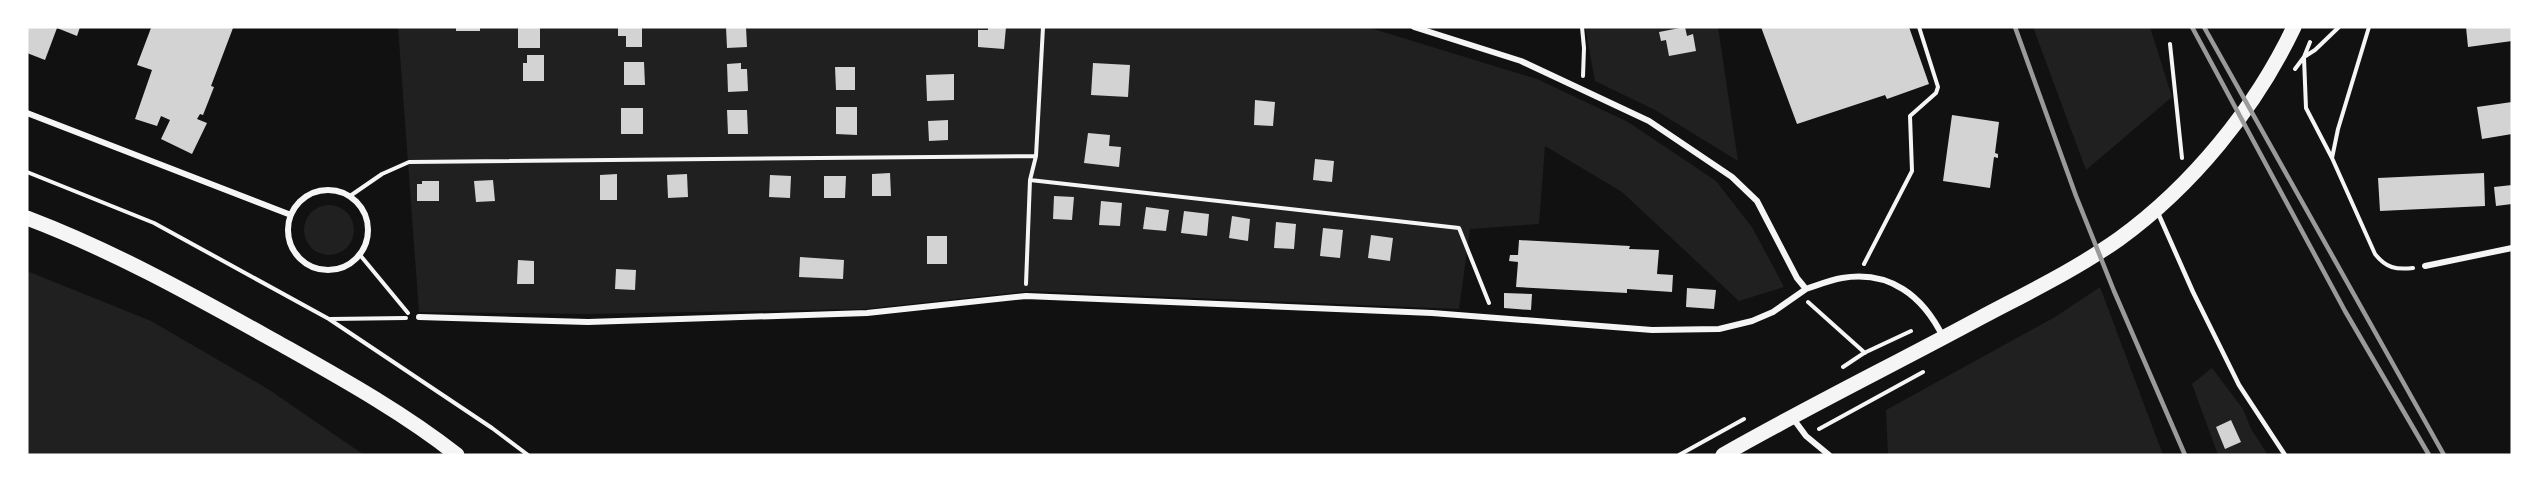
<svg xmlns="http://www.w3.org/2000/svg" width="2539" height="482" viewBox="0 0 2539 482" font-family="Georgia,serif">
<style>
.green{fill:#202020}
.building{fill:#d3d3d3}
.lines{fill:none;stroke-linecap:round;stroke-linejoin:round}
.path{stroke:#f5f5f5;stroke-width:4}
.service{stroke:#f5f5f5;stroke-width:4.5}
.minor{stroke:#f5f5f5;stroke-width:6}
.primary{stroke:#f5f5f5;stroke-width:15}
.rail{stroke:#9a9a9a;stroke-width:4.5}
</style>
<rect width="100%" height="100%" fill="#111"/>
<path class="green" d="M398,27H1367L1537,79L1628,122L1716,181L1752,227L1784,287L1739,301L1622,192L1545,146L1539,224L1470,229L1459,309L1030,291L864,309L586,314L419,312Z
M1585,27H1718L1738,161L1655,110L1595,81Z
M2033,27H2150L2172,97L2086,170Z
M304 230a25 25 0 1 1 50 0a25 25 0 1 1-50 0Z
M27,271L151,321L268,389L364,455H27Z
M2100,287L2163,455H1888L1886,410L2055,317Z
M2212,368L2243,409L2251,429L2268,455H2218L2192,384Z"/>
<path class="building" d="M27,27H80L77,36L57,28L45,60L27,53Z
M154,27L233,28L211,86L214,87L203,115L200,114L197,119L207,123L192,154L161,139L170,120L161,116L157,126L135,119L152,70L137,65L151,28Z
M456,27H480V31H456Z
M518,27H540V48H518Z
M618,27H642V47H626V36H618Z
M726,27H746L747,47L727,48Z
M988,27H1006L1004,49L978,47V30H988Z
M1685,27L1687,36L1693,34L1696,51L1669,56L1666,40L1661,41L1659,32Z
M1761,27H1909L1929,84L1887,99L1885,95L1797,124Z
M2466,27H2512V41L2468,47Z
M527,55H544V81H523V63H527Z
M624,62H644L645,85H624Z
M741,63V69H747L748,91L728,92L727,64Z
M1093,63L1130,65L1128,97L1091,95Z
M835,67H855V90H836Z
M954,74V100L927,101L926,75Z
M1255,100L1275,102L1273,126L1254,125Z
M2512,102V134L2482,139L2477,107Z
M836,107H857V135L836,134Z
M621,108H643V134H621Z
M727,110H747L748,134H728Z
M1952,115L1999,122L1995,153L1998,154V158L1994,157L1990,188L1943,181Z
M948,120V140L929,141L928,121Z
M1088,133L1110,135L1109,146L1121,147L1119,167L1084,163Z
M1315,159L1334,161L1332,182L1313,180Z
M890,173L891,196H872V174Z
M2484,173L2485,206L2380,211L2378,178Z
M617,174V200H600V175Z
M687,174L688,197L668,198L667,175Z
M770,175L791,176L790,198L769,197Z
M824,176H846L845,198H824Z
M493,180L495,201L476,202L474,181Z
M422,181H439V201H417V184H422Z
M2512,185V204L2496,206L2494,187Z
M1054,196L1074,197L1072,220L1053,219Z
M1101,201L1122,203L1120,226L1099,225Z
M1146,207L1169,210L1166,231L1143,229Z
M1184,211L1209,214L1207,236L1181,233Z
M1232,216L1250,219L1248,241L1229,238Z
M1276,222L1296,224L1294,249L1274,248Z
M1323,228L1343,230L1340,258L1320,256Z
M1371,235L1393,238L1390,261L1368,258Z
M927,236H947V264H927Z
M1519,240L1630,246L1629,249L1659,250L1657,274L1673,275L1672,292L1627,289V293L1516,287L1518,262L1509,261L1510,255H1518Z
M800,257L844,260L843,279L799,277Z
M518,260L534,261V284H517Z
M616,269L636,270L635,290L615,289Z
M1687,288L1716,290L1714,309L1686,307Z
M1504,293L1532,294L1531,310L1504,308Z
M2231,420L2241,442L2225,449L2216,427Z"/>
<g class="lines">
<path class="path" d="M1582,27L1584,48L1583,76
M2369,27L2338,129L2332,158L2375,254C2386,268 2396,270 2413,268
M2170,44L2182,158
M2304,57L2315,50L2339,27
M2304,58L2306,108L2332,158
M2295,69L2304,57L2310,42
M27,172L154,223L329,319L492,428L528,455
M1030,180L1459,228L1489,303
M350,196L382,174L409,162L1036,156
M360,255L408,313
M1864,264L1912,171L1910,116L1936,93L1938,87L1919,27
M1026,284L1030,180L1036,156L1043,27
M1808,302L1865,353
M330,319L406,318
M1843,367L1864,353L1911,331
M1819,429L1923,372
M1679,455L1744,419"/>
<path class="service" d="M2158,213L2193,292L2239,385L2285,455"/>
<path class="minor" d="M1414,27L1521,61L1649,121L1732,177L1757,201L1797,278L1806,289C1818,285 1830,280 1842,278C1890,270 1923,296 1943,337
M27,113L291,215
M288 230a40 40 0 1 1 80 0a40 40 0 1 1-80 0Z
M2425,266L2512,248
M419,317L588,322L867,313L1026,296L1432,313L1652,330L1719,329L1752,321L1773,312L1806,289
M1792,417L1806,436L1829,455"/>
<path class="primary" d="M27,218C114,251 194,296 275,341C337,376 401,411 457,455
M1723,455C1807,407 1895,364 1980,318C2027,293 2075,270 2119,239C2192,186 2255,109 2294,27"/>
<path class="rail" d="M2015,27L2076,196L2114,291L2185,455
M2192,27L2345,311L2429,455
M2204,27L2444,455"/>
</g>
<rect width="2539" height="482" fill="none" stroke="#ffffff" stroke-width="57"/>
</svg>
